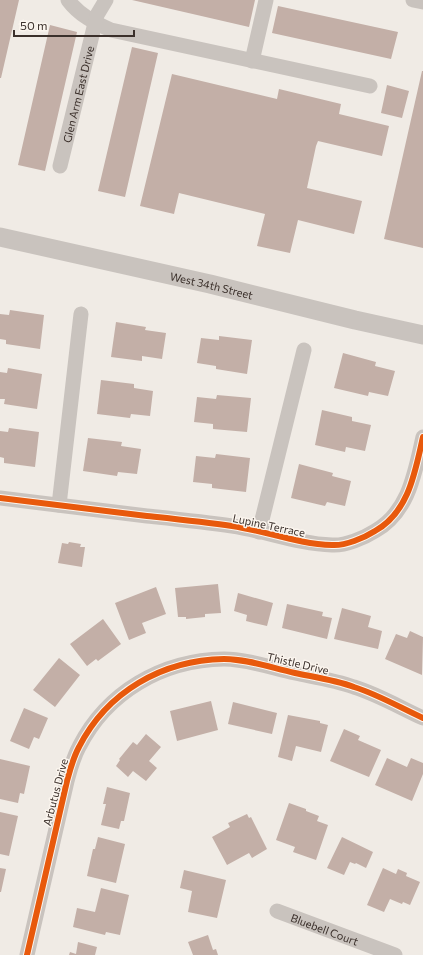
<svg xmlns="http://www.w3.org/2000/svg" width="423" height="955" viewBox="0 0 423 955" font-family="Commissioner,sans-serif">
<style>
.building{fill:#c3afa7}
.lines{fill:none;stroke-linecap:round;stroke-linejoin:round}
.minor{stroke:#c9c3be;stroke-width:15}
.tertiary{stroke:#c9c3be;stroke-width:19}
.cycleway-casing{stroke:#fbf5ee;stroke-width:8}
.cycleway{stroke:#e8590c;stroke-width:6}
.labels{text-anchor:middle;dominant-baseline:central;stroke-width:3;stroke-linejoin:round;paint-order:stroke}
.street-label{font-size:11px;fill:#3b302b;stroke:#fbf5ee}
</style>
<rect width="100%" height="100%" fill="#f0ebe5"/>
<path class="building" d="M0,0H19L1,78H0Z
M132,0H255L249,27Z
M278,6L398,32L391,59L272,33Z
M50,25L77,32L45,171L18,165Z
M132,47L158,53L125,197L98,191Z
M422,71H423V248L384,239Z
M172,74L277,99L279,89L341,104L339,114L389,126L382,156L318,141L316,146L307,188L362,201L354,234L298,220L290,253L257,246L265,214L179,193L174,214L140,206Z
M387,85L409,91L402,118L381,113Z
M10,310L44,315L40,349L6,344V340L0,339V314L9,315Z
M116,322L146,327L145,330L166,333L162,359L142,356V361L111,357Z
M219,336L252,340L247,374L216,369V366L197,363L201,338L219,340Z
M343,353L376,362L375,366L395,371L388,396L369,392L368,396L334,388Z
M8,368L42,374L37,409L4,404L5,399H0V372L7,373Z
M101,380L134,384V388L153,391L150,416L131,414L130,418L97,414Z
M217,395L251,398L247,432L213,429V424L194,422L197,397L216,399Z
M322,410L352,417V421L371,425L365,451L346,447L345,452L315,445Z
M9,428L39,432L35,467L4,463V458L0,457V431L8,432Z
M88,438L122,442L121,446L141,449L137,474L118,472L117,476L83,471Z
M216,454L250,458L246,492L212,488V484L193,482L196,456L215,458Z
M299,464L333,473L332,476L351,481L345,506L327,502L325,506L291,498Z
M69,542L81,544L80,547H85L82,567L58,563L62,543L68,544Z
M218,584L221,613L205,614V617L186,619V617H178L175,588Z
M156,587L166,614L142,623L146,633L129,640L115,603Z
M238,593L273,603L267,626L246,621L247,615L234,611Z
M287,604L323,612L322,616L332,618L327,639L282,628Z
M342,608L371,616L368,627L382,631L378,649L334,639Z
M103,619L121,644L98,661L96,659L87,666L70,644Z
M410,631L423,637L422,675L385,659L396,634L407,638Z
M59,658L80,675L55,707L33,690Z
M211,701L218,730L177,741L170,711Z
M233,702L277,713L272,734L228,724Z
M24,708L48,718L39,739L34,737L29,749L10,741Z
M288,715L320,721V723L328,725L321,752L296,746L292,761L278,757Z
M344,729L360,736L358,740L381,750L369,777L330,761Z
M146,734L161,747L149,761L157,768L146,781L133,771L128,777L116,766L120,760L119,759L133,742L137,745Z
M387,758L407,767L411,758L423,763V774L412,801L375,785Z
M0,759L30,766L24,794L20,793L18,803L0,799Z
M107,787L130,793L124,821H121L119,829L101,825L106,804H103Z
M289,803L306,809V811L319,816L317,821L328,825L316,860L293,852L295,847L276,840Z
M0,812L18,816L9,856L0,854Z
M247,814L249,818L251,817L267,849L252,858L249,853L227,865L212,837L230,827L228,823Z
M98,837L125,844L116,883L87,876L93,849H95Z
M342,837L373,852L366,868L356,863L355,864L350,862L344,875L327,868Z
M0,868L6,869L1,892H0Z
M383,868L396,874L398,869L407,873L406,876L420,882L410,905L403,902L402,904L390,899L384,912L367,905Z
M184,870L226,880L217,918L188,912L192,891L180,888Z
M101,888L129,895L120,935L106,932L105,935L73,927L77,908L95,912Z
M208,935L213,950L216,949L218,955H193L188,942Z
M78,942L97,947L95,955H69L70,952L76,954Z"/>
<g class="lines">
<g class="minor">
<path d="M68,0C79,15 95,23 111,30L370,86"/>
<path d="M413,0L423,2"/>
<path d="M252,61L266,0"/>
<path id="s1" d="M60,166L97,15L106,0"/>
<path d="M0,498C49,504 98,510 147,516C175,519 204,522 232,526C266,531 298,544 332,545C345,546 364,538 375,531C409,512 415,472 423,437"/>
<path d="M59,505L81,314"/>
<path d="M259,532L304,350"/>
<path id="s2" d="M277,911L395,955"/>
<path d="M27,955L67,781C70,770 73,758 79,747C107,692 162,660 224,659C247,659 272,668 295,673C314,677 335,680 354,687C377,694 401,708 423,718"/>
</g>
<path class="tertiary" id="s3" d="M0,237L210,284L355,320L423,335"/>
<g class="cycleway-casing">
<path id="cycleway" d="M0,498C49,504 98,510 147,516C175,519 204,522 232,526C266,531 298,544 332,545C345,546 364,538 375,531C409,512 415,472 423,437
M27,955L67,781C70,770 73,758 79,747C107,692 162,660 224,659C247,659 272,668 295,673C314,677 335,680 354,687C377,694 401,708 423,718"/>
</g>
<use href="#cycleway" class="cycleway"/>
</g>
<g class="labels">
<g class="street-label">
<text stroke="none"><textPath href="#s1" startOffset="74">Glen Arm East Drive</textPath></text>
<text stroke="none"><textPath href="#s3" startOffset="217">West 34th Street</textPath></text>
<text transform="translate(269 525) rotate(12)">Lupine Terrace</text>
<text transform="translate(298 663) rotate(13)">Thistle Drive</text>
<text transform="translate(55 792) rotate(-75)">Arbutus Drive</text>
<text stroke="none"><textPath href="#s2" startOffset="51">Bluebell Court</textPath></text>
</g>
</g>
<path d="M14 30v6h120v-6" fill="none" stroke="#3b302b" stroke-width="2"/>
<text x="20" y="30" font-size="12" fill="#3b302b" stroke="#fbf5ee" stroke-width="3" paint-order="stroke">50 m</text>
</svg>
